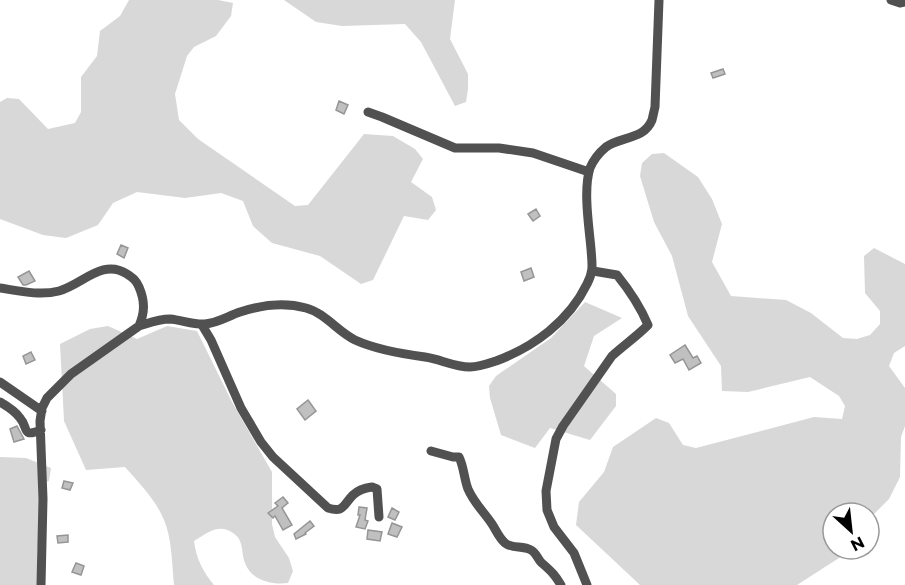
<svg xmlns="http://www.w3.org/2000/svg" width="905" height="585" viewBox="0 0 905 585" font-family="Montserrat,sans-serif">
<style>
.green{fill:#d8d8d8}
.building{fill:#c0c0c0;stroke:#959595;stroke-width:1.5}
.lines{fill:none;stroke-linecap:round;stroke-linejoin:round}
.minor{stroke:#515151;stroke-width:9}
</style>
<rect width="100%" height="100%" fill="#fff"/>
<path class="green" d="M129,0H218L233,3L231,16L216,36L194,47L187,56L175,94L179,120L198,139L295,206L308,205L364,134L393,136L415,149L423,159L411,182L432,197L436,210L428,220L404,216L373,280L361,284L320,256L272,243L253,226L243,201L221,193L185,198L137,192L113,203L98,225L66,238L43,235L0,219V102L7,98L19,99L48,129L75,123L81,112V77L97,56L100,31L120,16Z
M284,0H455L450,39L468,74V89L466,102L455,106L421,42L405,24L342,26L316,22Z
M664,153L698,177L712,199L722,224L712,262L731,296L786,300L811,313L843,338L857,339L870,335L880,324V311L865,293L864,256L874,248L905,264V346L894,353L889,366L905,388V426L901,437L900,477L889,499L871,517L869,525V513H833V549H853L797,585H640L576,525L579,502L604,472L613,447L656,418L669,423L683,445L696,448L814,417L842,419L845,406L839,396L810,377L748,392L722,391L721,366L688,316L672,256L654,222L640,176L642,163L652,154Z
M585,302L622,318L594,336L584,366L616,394V406L590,440L550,428L535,448L501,435L490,398L489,386L496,376L551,338Z
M108,326L137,339L167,326L197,331L232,402L272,472V524L275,537L289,558L293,571L288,583C271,585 251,580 245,563C242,556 243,546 239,539C235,533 226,528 219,529C211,529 201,537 194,541C196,558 203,572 214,585H174C172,565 172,538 164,520C156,500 139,483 125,467L86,470L64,421L60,344L90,329Z
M0,457L26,458L51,468L49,481L38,484L40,491L39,543L37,551L39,585H0Z"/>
<path class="building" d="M723,69L725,74L713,78L711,73Z
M339,101L348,105L344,114L336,110Z
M536,209L540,216L533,221L528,214Z
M121,245L128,248L124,258L117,254Z
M531,268L534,277L524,281L521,272Z
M29,271L35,281L26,285H23L18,277Z
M685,345L693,358L697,356L701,363L689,370L683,359L675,363L670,355Z
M31,352L35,360L26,364L23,356Z
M308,400L316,411L305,420L297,409Z
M17,426L24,439L14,442L10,429Z
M64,481L73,483L70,490L62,488Z
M283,497L288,503L282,508L292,525L283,530L275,516L273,518L268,513L278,506L275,503Z
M359,507L367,508L365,520L368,521L365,529L356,527L360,515H358Z
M392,508L399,512L395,520L388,517Z
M310,521L314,526L305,533L306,534L296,539L294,534Z
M392,523L402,527L397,537L388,534Z
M368,530L382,532L380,541L367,539Z
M68,535V542L58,543L57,536Z
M76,563L84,566L81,575L72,572Z"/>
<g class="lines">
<path class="minor" d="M891,0L900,3L905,2
M368,112L382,117L455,148H499L533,153L589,172
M0,288C19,291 40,296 59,291C82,285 102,258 127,274C133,278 136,280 139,287C145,301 145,312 139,326
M202,325L211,340L241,408L261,442L273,457L328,508C344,513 343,505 353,495C358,490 365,488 372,487L377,489L379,517
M0,382L42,411
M0,402C7,406 15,411 20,418C29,428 21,438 41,430
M431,451L453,457H459C464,467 464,479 468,489C474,503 484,512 492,524C496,530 499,538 505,543C512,549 523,545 531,550C537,553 538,561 543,564C552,572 555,575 561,585
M41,585L43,499L40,421L42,408L47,398L71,374L139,326C149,323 159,319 170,319C182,320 194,325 205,324C218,323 228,316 240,312C261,305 284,302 306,308C325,313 338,332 355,340C377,350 402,354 425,357C440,359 454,367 470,367C479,367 487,364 496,361C534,347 569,321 587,284C594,271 592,264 591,249C589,226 583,190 590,168C593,161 600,152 606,147C621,136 644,140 652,120C653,116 654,111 655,107L659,0
M587,585L574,553L554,527L547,510L546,491L556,439L563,426L612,356C624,345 636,337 648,325C640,306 630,291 617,275L593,271"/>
</g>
<g transform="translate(851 531) rotate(153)"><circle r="28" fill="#ffffff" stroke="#999999" stroke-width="1.5"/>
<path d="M0-4.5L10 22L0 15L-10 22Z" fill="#000000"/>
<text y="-9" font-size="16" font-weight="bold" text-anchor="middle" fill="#000000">N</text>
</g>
</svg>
